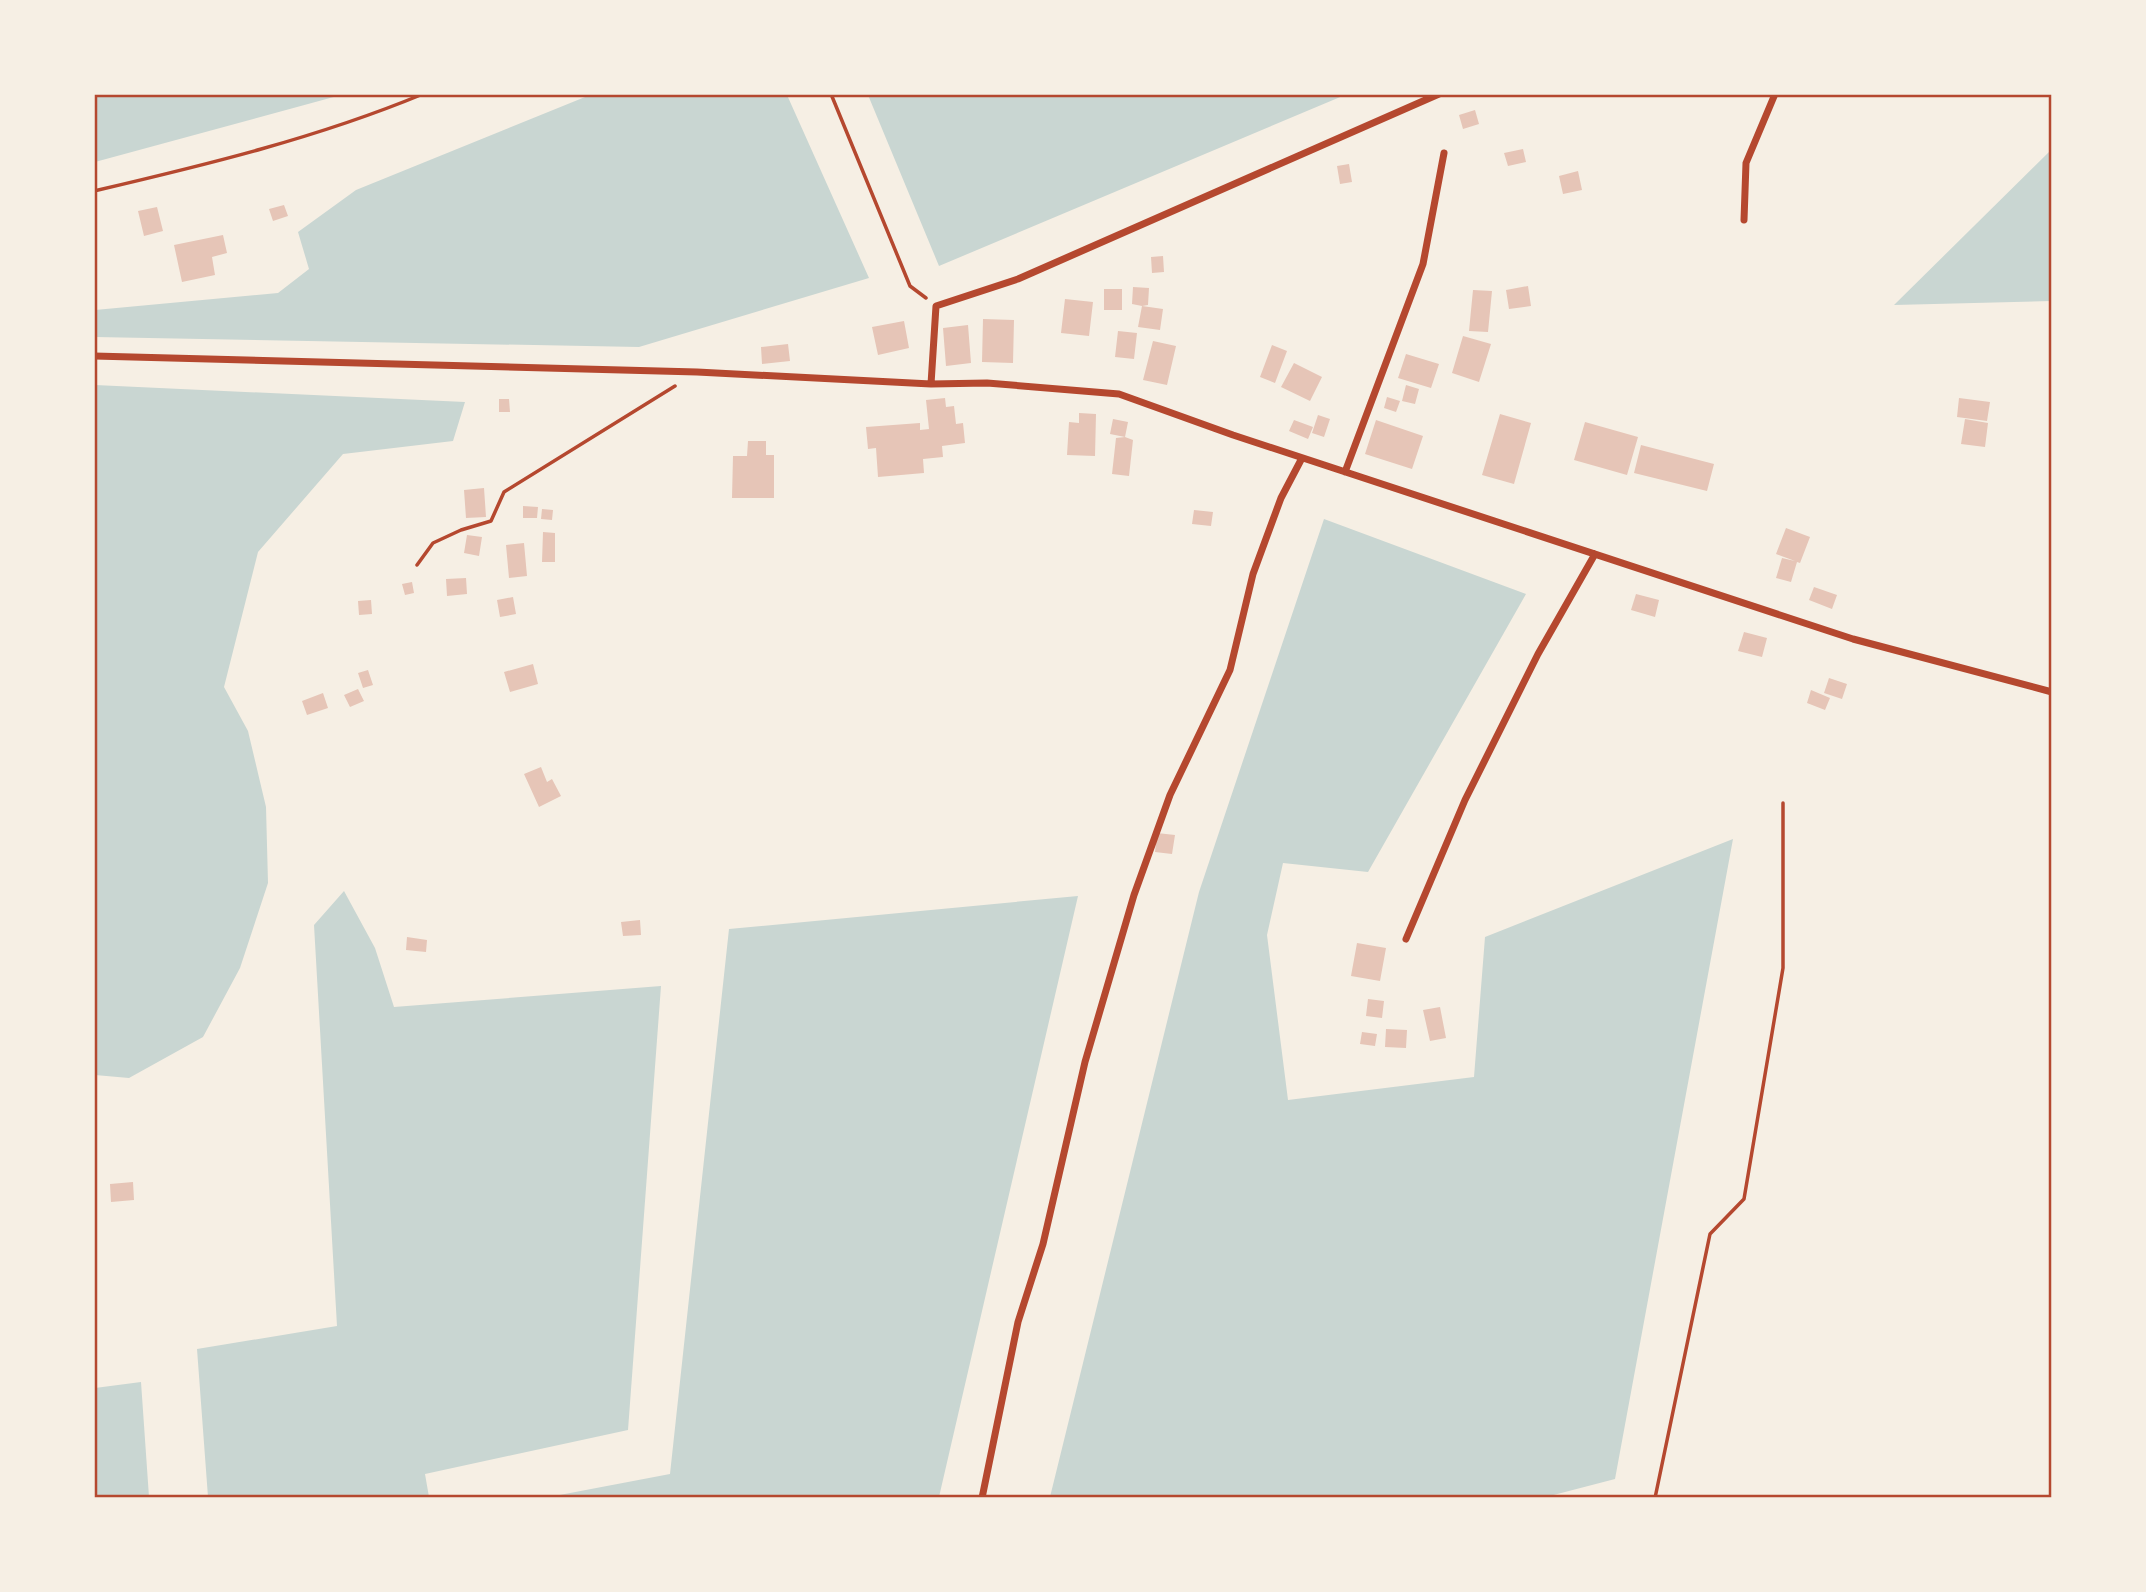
<svg xmlns="http://www.w3.org/2000/svg" width="2146" height="1592" viewBox="0 0 2146 1592" font-family="Jost,sans-serif">
<style>
.water{fill:#c9d6d2}
.building{fill:#e6c5b7}
.lines{fill:none;stroke-linecap:round;stroke-linejoin:round}
.path{stroke:#b5482f;stroke-width:3.5}
.minor{stroke:#b5482f;stroke-width:7}
.neatline{fill:none;stroke:#b5482f;stroke-width:2.5}
</style>
<rect width="100%" height="100%" fill="#f6efe4"/>
<path class="water" d="M95,94H341V95L95,162Z
M590,95H787L869,278L639,347L95,337V310L278,293L309,269L298,232L356,190Z
M868,95H1345L939,266Z
M2051,150V301L1894,305Z
M95,385L465,402L453,441L343,454L258,552L224,687L248,731L266,807L268,883L240,968L203,1037L129,1078L95,1075Z
M1324,519L1526,594L1368,872L1283,863L1267,935L1288,1100L1474,1077L1485,937L1733,839L1615,1479L1542,1498L1050,1497L1199,892Z
M344,891L375,948L394,1007L661,986L628,1430L425,1474L429,1497H208L197,1349L337,1326L314,925Z
M1078,896L939,1497H549L670,1474L729,929Z
M141,1382L149,1497H95V1388Z"/>
<path class="building" d="M1475,110L1479,124L1463,129L1459,115Z
M1523,149L1526,162L1508,166L1504,153Z
M1349,164L1352,182L1340,184L1337,166Z
M1578,171L1582,190L1563,194L1559,176Z
M284,205L288,216L273,221L269,209Z
M157,207L163,231L144,236L138,211Z
M223,235L227,253L212,257L215,275L182,282L174,245Z
M1163,256L1164,272L1152,273L1151,257Z
M1528,286L1531,306L1509,309L1506,290Z
M1133,287L1149,288L1148,305L1142,306L1163,309L1160,330L1138,327L1142,306L1132,304Z
M1104,289H1122V310H1104Z
M1473,290L1492,291L1488,332L1469,331Z
M1065,299L1093,302L1089,336L1061,333Z
M983,319L1014,320L1013,363L982,362Z
M904,321L909,348L878,355L872,327Z
M968,325L971,363L946,366L943,328Z
M1118,331L1137,333L1134,359L1115,357Z
M1463,336L1491,344L1479,382L1452,373Z
M1153,341L1176,346L1167,385L1143,380Z
M788,344L790,361L762,364L761,347Z
M1272,345L1287,351L1275,383L1260,377Z
M1406,354L1439,364L1431,388L1398,378Z
M1294,363L1322,377L1310,401L1281,387Z
M1406,385L1419,389L1415,404L1402,401Z
M1387,397L1400,401L1396,412L1384,408Z
M945,398L946,407L954,406L956,424L963,423L965,443L942,446L943,457L923,459L924,473L878,477L876,448L868,449L866,427L920,423V430L929,429L926,400Z
M1959,398L1990,402L1987,421L1957,417Z
M499,399H509L510,412H499Z
M1079,413L1096,414L1095,456L1067,455L1069,422L1079,423Z
M1500,414L1531,423L1514,484L1482,475Z
M1318,415L1330,419L1324,437L1312,433Z
M1113,419L1128,422L1125,437L1110,434Z
M1965,419L1988,423L1985,447L1961,444Z
M1294,420L1313,427L1308,439L1289,431Z
M1376,420L1423,436L1412,469L1365,454Z
M1585,422L1638,437L1627,475L1574,460Z
M1125,437L1133,440L1129,476L1112,474L1116,438Z
M748,441H766V455H774V498H732L733,456H747Z
M1641,445L1714,464L1707,491L1634,473Z
M484,488L486,517L466,518L464,490Z
M523,506L538,507L537,518H523Z
M542,509L553,510L552,520L541,519Z
M1194,510L1213,512L1211,526L1192,524Z
M1786,528L1810,537L1800,563L1797,562L1791,582L1776,578L1782,558L1795,561L1776,554Z
M543,532L555,533V562H542Z
M467,535L482,537L479,556L464,553Z
M524,543L527,576L509,578L506,545Z
M466,578L467,594L447,596L446,579Z
M412,582L414,593L405,595L402,584Z
M1814,587L1837,595L1832,609L1809,600Z
M1636,594L1659,600L1655,617L1631,610Z
M513,597L516,614L500,617L497,600Z
M371,600L372,614L359,615L358,601Z
M1744,632L1767,638L1762,657L1738,651Z
M533,664L538,684L510,692L504,672Z
M368,670L373,685L363,688L358,673Z
M1829,678L1847,684L1842,699L1824,693Z
M358,689L364,701L350,707L344,695Z
M1811,690L1830,698L1825,710L1807,703Z
M323,693L328,708L307,715L302,701Z
M541,767L547,782L552,779L561,796L539,807L524,774Z
M1157,833L1175,835L1172,854L1155,852Z
M640,920L641,935L623,936L621,922Z
M407,937L427,940L426,952L406,950Z
M1357,943L1386,948L1380,981L1351,976Z
M1368,999L1384,1001L1382,1018L1366,1016Z
M1440,1007L1446,1038L1430,1041L1423,1010Z
M1386,1029L1407,1030L1406,1048L1385,1047Z
M1362,1032L1377,1034L1375,1046L1360,1044Z
M133,1182L134,1200L111,1202L110,1184Z"/>
<g class="lines">
<path class="path" d="M831,94L910,286L926,298
M94,191C205,165 317,138 423,94
M417,565L433,543L461,530L491,521L504,492L675,386
M1655,1498L1710,1234L1744,1199L1783,968V803"/>
<path class="minor" d="M1744,220L1746,163L1775,94
M94,356L697,372L931,384L987,383L1119,394L1233,435L1853,639L2052,692
M931,384L936,306L1018,279L1439,94
M1345,472L1423,264L1444,153
M1406,939L1465,800L1538,654L1595,554
M982,1498L1018,1322L1043,1244L1085,1062L1134,895L1170,795L1230,670L1253,574L1281,498L1302,458"/>
</g>
<rect width="2146" height="1592" fill="none" stroke="#f6efe4" stroke-width="192"/>
<rect x="96" y="96" width="1954" height="1400" class="neatline"/>
</svg>
